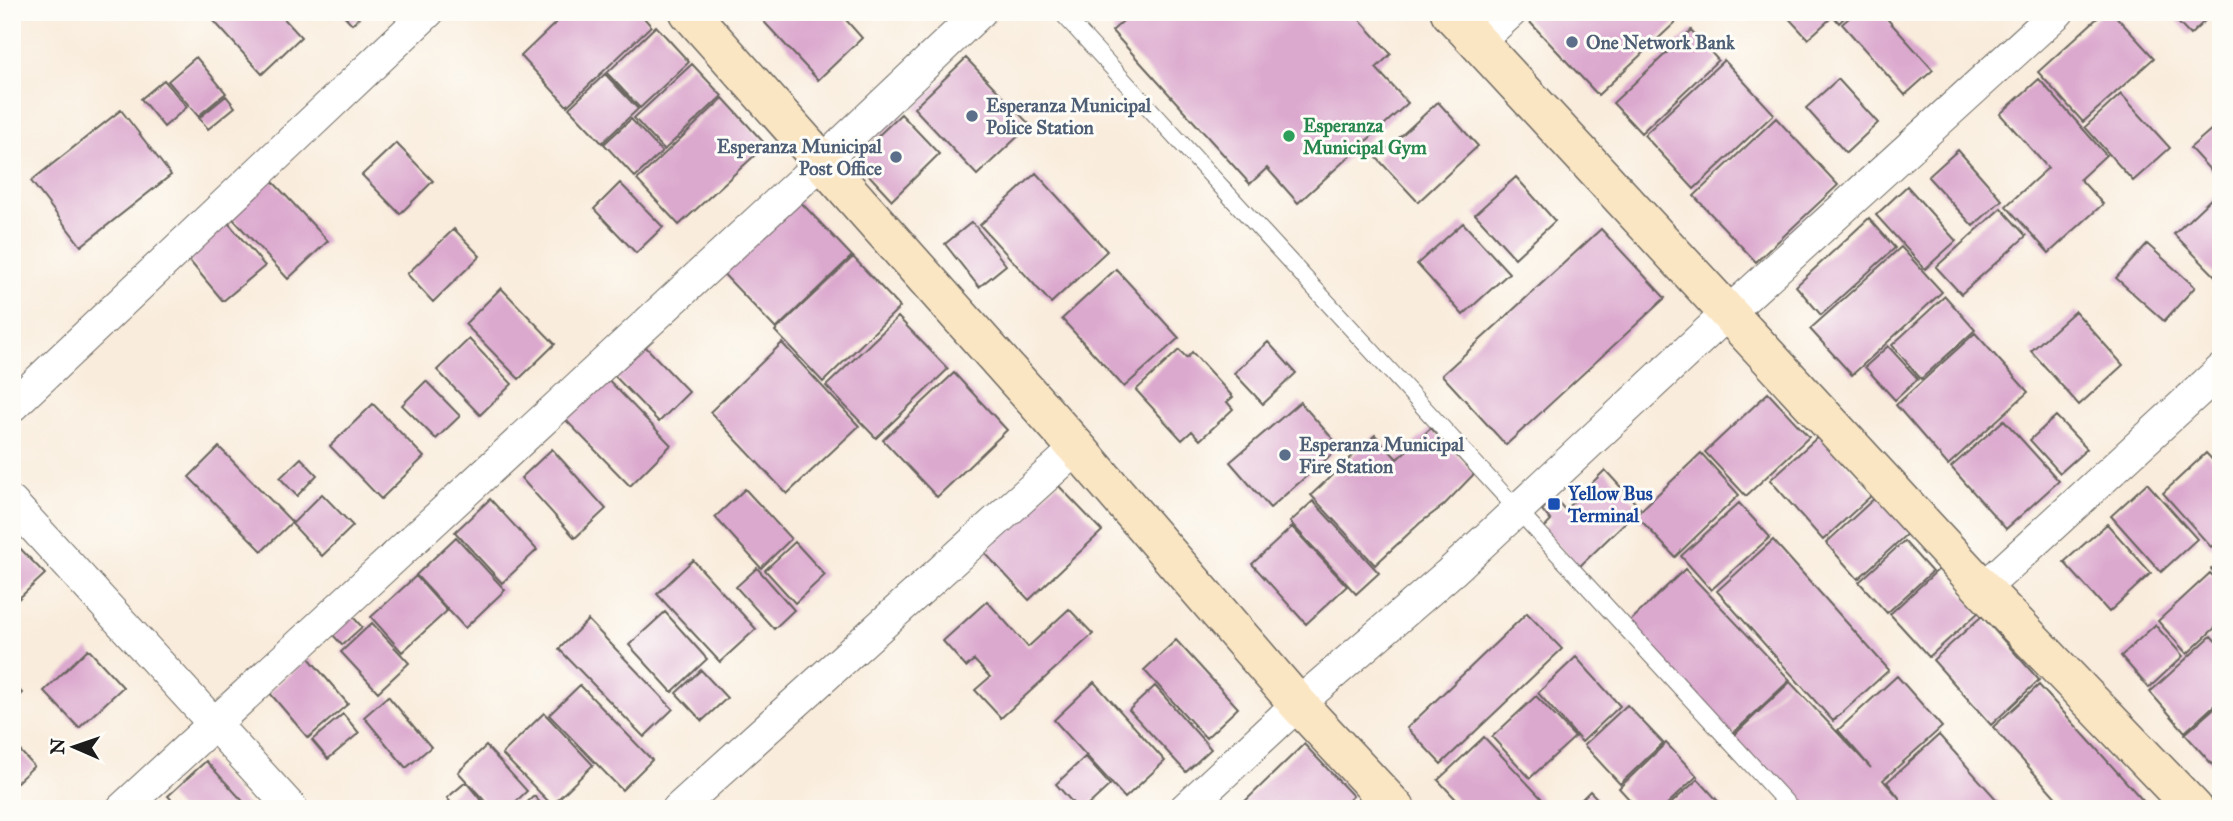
<svg xmlns="http://www.w3.org/2000/svg" width="2233" height="821" viewBox="0 0 2233 821" font-family="'IM FELL Great Primer',serif">
<style>
.building{fill:#dba8ce}
.lines{fill:none;stroke-linecap:round;stroke-linejoin:round}
.lane-casing{stroke:#69655f;stroke-width:18}
.street-casing{stroke:#69655f;stroke-width:34}
.secondary-casing{stroke:#69655f;stroke-width:41}
.lane{stroke:#fff;stroke-width:16}
.street{stroke:#fff;stroke-width:32}
.secondary{stroke:#fbe6c4;stroke-width:38}
.service-dot{fill:#5c6f8a;stroke:#fdfcf7;stroke-width:2.5}
.leisure-dot{fill:#2e9e5b;stroke:#fdfcf7;stroke-width:2.5}
.transit-dot{fill:#1a4fb4;stroke:#fdfcf7;stroke-width:2.5}
.labels{text-anchor:middle;dominant-baseline:central;stroke-width:6;stroke-linejoin:round;paint-order:stroke}
.service-label{font-size:19px;font-weight:bold;fill:#4e5e75;stroke:#fdfcf7;text-anchor:start}
.leisure-label{font-size:19px;font-weight:bold;fill:#27864d;stroke:#fdfcf7;text-anchor:start}
.transit-label{font-size:19px;font-weight:bold;fill:#164399;stroke:#fdfcf7;text-anchor:start}
</style>
<rect width="100%" height="100%" fill="#fdfcf7"/>
<filter id="ink" filterUnits="userSpaceOnUse"><feTurbulence type="fractalNoise" baseFrequency=".0143" numOctaves="2"/><feDisplacementMap in="SourceGraphic" scale="14" xChannelSelector="R" yChannelSelector="G"/><feConvolveMatrix kernelMatrix="1 2 1 2 8 2 1 2 1" color-interpolation-filters="sRGB"/></filter>
<filter id="wash" filterUnits="userSpaceOnUse"><feTurbulence type="fractalNoise" baseFrequency=".00686" numOctaves="4" result="noise"/><feDisplacementMap in="SourceGraphic" scale="28" xChannelSelector="R" yChannelSelector="G"/><feGaussianBlur stdDeviation="1.57" result="paint"/><feColorMatrix in="noise" values="0 0 0 0 0 0 0 0 0 0 0 0 0 0 0 0 0 1.4 0 .05"/><feComposite in="paint" operator="in"/></filter>
<g filter="url(#wash)">
<rect width="100%" height="100%" fill="#f9ecdc"/>
<g id="blocks">
<path class="building" d="M221,12H278L301,37L262,74L213,20Z
M341,12H365L352,24Z
M545,12H563L554,21Z
M567,12H639L651,26L567,106L521,56Z
M755,12H839L862,38L818,80Z
M1133,12H1353L1391,54L1376,68L1408,103L1298,203L1267,168L1250,184L1112,31Z
M1533,12H1670L1678,20L1598,95L1526,18Z
M1783,12H1824L1830,19L1808,39Z
M1830,12H1850L1839,23Z
M1856,12H1881L1933,70L1905,95L1842,24Z
M2104,12H2112L2154,58L2083,122L2038,72Z
M2168,12H2214L2190,35Z
M656,26L689,62L640,108L607,73Z
M1691,30L1718,60L1641,133L1613,103Z
M196,57L226,93L198,116L168,81Z
M966,58L1030,125L977,175L914,108Z
M1724,60L1774,114L1694,189L1644,135Z
M692,64L722,96L664,150L634,118Z
M605,74L638,109L602,143L569,108Z
M1838,79L1878,123L1846,153L1806,108Z
M2039,79L2106,155L2080,179L2103,204L2049,253L2006,206L2048,168L2000,114Z
M164,80L187,107L164,127L141,99Z
M2121,94L2170,148L2133,181L2085,127Z
M226,96L235,107L208,129L199,118Z
M723,98L766,145L679,225L637,180Z
M1438,102L1478,146L1418,202L1377,158Z
M121,110L171,175L81,246L31,181Z
M901,114L939,154L892,200L854,159Z
M1776,118L1838,185L1756,262L1694,196Z
M631,119L662,152L635,177L604,144Z
M2221,121V182L2190,148Z
M396,143L433,181L400,214L362,175Z
M1958,150L2002,200L1973,226L1928,177Z
M263,171L328,241L288,279L223,208Z
M1036,173L1107,251L1051,303L980,225Z
M1516,177L1555,221L1515,258L1475,214Z
M620,183L663,227L636,253L594,209Z
M1907,186L1956,241L1925,269L1876,215Z
M791,192L852,256L776,329L715,265Z
M2214,196L2221,203V282L2174,234Z
M2001,208L2026,236L1961,294L1936,267Z
M224,218L265,266L223,301L183,253Z
M1869,218L1895,248L1821,315L1796,286Z
M972,222L1006,265L979,287L945,244Z
M1463,223L1509,273L1463,315L1417,264Z
M454,229L480,256L433,302L407,274Z
M1601,229L1665,298L1506,445L1442,375Z
M2147,244L2195,287L2164,321L2116,278Z
M1901,247L1942,292L1852,375L1810,329Z
M853,257L900,307L823,382L775,331Z
M1116,269L1179,338L1124,387L1062,319Z
M501,288L555,344L519,379L465,324Z
M1945,296L1975,330L1921,379L1892,345Z
M2075,311L2123,365L2079,405L2031,351Z
M898,317L948,369L876,438L826,386Z
M1975,333L2028,392L1948,465L1896,405Z
M469,339L512,384L480,415L437,370Z
M639,340L689,392L659,422L608,369Z
M1268,342L1296,373L1263,404L1234,373Z
M782,343L859,426L787,494L710,412Z
M1888,346L1918,379L1895,400L1865,367Z
M1179,350L1187,358L1192,352L1233,397L1227,402L1233,409L1200,440L1192,431L1182,440L1136,390Z
M600,371L671,445L630,486L558,412Z
M954,373L1007,430L937,497L883,440Z
M426,381L460,416L436,439L402,405Z
M1768,393L1809,437L1746,496L1705,452Z
M1300,402L1340,447L1270,508L1230,462Z
M373,404L424,457L381,499L330,446Z
M2056,416L2087,449L2060,473L2030,440Z
M2004,420L2059,481L2006,529L1951,467Z
M1431,428L1474,474L1444,505L1420,523L1375,565L1311,495L1375,435L1397,459Z
M1820,435L1872,495L1823,540L1770,480Z
M219,447L292,522L262,551L189,477Z
M552,449L606,509L575,538L521,478Z
M1701,453L1739,495L1675,557L1636,515Z
M2206,453L2221,469V539L2211,547L2163,493Z
M301,458L317,475L297,496L280,478Z
M1605,470L1640,508L1579,567L1543,529L1551,521L1542,510L1555,498L1565,510Z
M2147,483L2197,539L2161,572L2111,516Z
M1057,484L1102,531L1029,600L984,552Z
M745,489L791,539L761,568L715,517Z
M322,494L353,526L322,556L292,524Z
M1878,495L1910,531L1858,579L1826,543Z
M490,499L537,550L502,583L455,532Z
M1313,501L1379,573L1356,594L1290,522Z
M1739,503L1770,537L1711,590L1681,556Z
M2107,524L2151,573L2109,612L2064,562Z
M1292,527L1347,586L1306,624L1252,564Z
M456,537L505,590L465,628L416,575Z
M12,540L45,574L15,602L12,599Z
M1773,540L1889,670L1833,721L1717,591Z
M1904,541L1932,572L1887,613L1859,582Z
M795,542L825,575L795,603L765,570Z
M693,560L756,629L720,662L657,594Z
M2221,560V579L2211,569Z
M757,568L794,610L774,629L736,587Z
M1940,568L1979,612L1929,657L1890,614Z
M1685,569L1790,680L1730,736L1626,625Z
M2210,573L2221,584V622L2187,654L2158,621Z
M416,576L447,611L402,652L371,617Z
M987,601L1028,647L1069,609L1093,634L1001,718L975,690L990,677L974,660L966,667L943,641Z
M344,607L362,627L342,645L325,626Z
M665,612L707,659L672,692L629,645Z
M1527,613L1562,649L1441,764L1407,728Z
M1982,616L2039,680L1991,725L1933,660Z
M588,620L673,709L644,737L559,649Z
M372,623L409,663L378,692L341,652Z
M2155,625L2183,656L2149,688L2121,656Z
M2211,636L2221,647V699L2185,732L2150,692Z
M1176,640L1238,708L1206,738L1144,670Z
M88,649L123,687L79,728L44,691Z
M1576,657L1620,706L1582,742L1538,693Z
M309,658L348,704L308,738L269,692Z
M701,670L727,698L702,721L676,693Z
M1897,676L1942,727L1883,780L1901,800L1887,782L1939,735L2005,809H1796L1730,739L1790,682L1871,768L1838,730Z
M12,682L22,693L12,703Z
M1094,682L1165,761L1125,798L1054,720Z
M580,685L652,760L622,790L549,715Z
M2039,685L2146,804L2141,809H2066L1993,727Z
M1155,686L1211,749L1186,772L1129,710Z
M388,696L431,747L406,768L364,717Z
M1536,696L1575,737L1530,778L1492,737Z
M2221,702V766L2217,770L2185,734Z
M1627,705L1663,743L1620,784L1584,745Z
M544,713L593,765L552,805L502,754Z
M343,714L359,733L328,759L312,740Z
M1484,737L1543,800L1534,809H1465L1438,780Z
M12,742L34,766L12,787Z
M1666,743L1697,776L1662,809H1638L1619,788Z
M1304,744L1353,796L1340,809H1237Z
M486,746L527,791L508,809H492L458,772Z
M1085,757L1110,785L1084,809H1078L1056,784Z
M206,761L250,809H180L168,796Z
M1698,779L1725,809H1665Z
M466,782L488,809H456L447,798Z
M1590,791L1607,809H1572Z
M534,796L546,809H520Z
M1546,800L1554,809H1537Z"/>
</g>
</g>
<g filter="url(#ink)">
<use href="#blocks" fill-opacity="0" stroke="#69655f" stroke-width="2"/>
<g class="lines">
<g class="lane-casing">
<path id="lane" d="M1061,12L1792,809"/>
</g>
<g class="street-casing">
<path id="street" d="M1477,43L1511,12
M12,406L428,12
M12,503L292,809
M1983,589L2221,370
M122,809L823,161L980,12
M678,809L1077,448
M1185,809L1298,704L1452,571L1729,312L2058,12"/>
</g>
<g class="secondary-casing">
<path id="secondary" d="M689,12L1077,448L1298,704L1396,809
M1450,12L1983,589L2194,809"/>
</g>
<use href="#lane" class="lane"/>
<use href="#street" class="street"/>
<use href="#secondary" class="secondary"/>
</g>
</g>
<g class="service-dot">
<circle cx="1572" cy="42" r="7"/>
<circle cx="972" cy="116" r="7"/>
<circle cx="896" cy="157" r="7"/>
<circle cx="1285" cy="455" r="7"/>
</g>
<circle class="leisure-dot" cx="1289" cy="136" r="7"/>
<rect class="transit-dot" x="1547" y="497" width="14" height="14" rx="3.5"/>
<g class="labels">
<g class="service-label">
<text x="1586" y="42">One Network Bank</text>
<text x="986" y="105">Esperanza Municipal<tspan x="986" dy="22">Police Station</tspan></text>
<text x="882" y="146" text-anchor="end">Esperanza Municipal<tspan x="882" dy="22">Post Office</tspan></text>
<text x="1299" y="444">Esperanza Municipal<tspan x="1299" dy="22">Fire Station</tspan></text>
</g>
<g class="leisure-label">
<text x="1303" y="125">Esperanza<tspan x="1303" dy="22">Municipal Gym</tspan></text>
</g>
<g class="transit-label">
<text x="1568" y="493">Yellow Bus<tspan x="1568" dy="22">Terminal</tspan></text>
</g>
</g>
<rect width="2233" height="821" fill="none" stroke="#fdfcf7" stroke-width="42"/>
<g transform="translate(74 747) rotate(272)" stroke="#fdfcf7" stroke-width="5" paint-order="stroke">
<path d="M0-5L12 26L0 18L-12 26Z" fill="#1c1c1c"/>
<text y="-10" font-size="19" font-weight="bold" text-anchor="middle" fill="#1c1c1c">N</text>
</g>
</svg>
